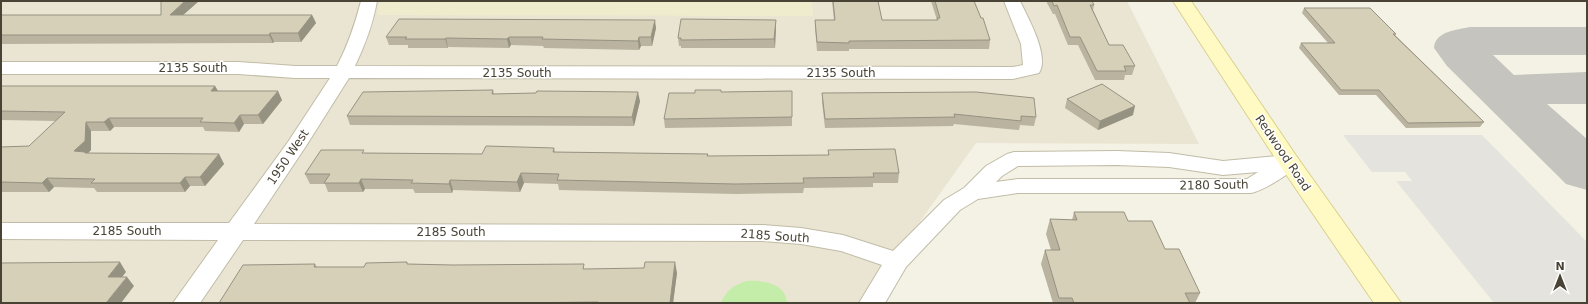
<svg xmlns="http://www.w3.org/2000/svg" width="1588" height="304" viewBox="0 0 1588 304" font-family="'DejaVu Sans',sans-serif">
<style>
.residential{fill:#e9e5d2}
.education{fill:#efebcd}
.green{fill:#c4eda9}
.parking{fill:#e5e3de}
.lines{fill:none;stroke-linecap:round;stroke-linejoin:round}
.taxiway{fill:#c5c4be;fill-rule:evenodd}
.minor-casing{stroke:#c1bca7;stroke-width:2}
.secondary-casing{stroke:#d9d18f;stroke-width:2}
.minor{fill:#fff;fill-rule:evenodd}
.secondary{fill:#fffac4;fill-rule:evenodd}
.wall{fill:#b9b39f}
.shaded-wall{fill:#969282}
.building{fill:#d7d0b9;stroke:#969282}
.labels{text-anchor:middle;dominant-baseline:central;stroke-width:3;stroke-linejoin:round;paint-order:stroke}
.street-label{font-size:12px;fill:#484334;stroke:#fff}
</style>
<rect width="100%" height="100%" fill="#f4f2e5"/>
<path class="residential" d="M1,1H1127L1199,144L976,143L862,303H1Z"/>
<path class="education" d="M380,1H812L813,16L377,15Z"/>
<path class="green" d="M747,281C762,280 786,283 787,303H721C726,290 734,285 747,281Z"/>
<path class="parking" d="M1343,135H1482L1587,242V303H1494L1396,181H1412L1405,172H1372Z"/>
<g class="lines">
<path class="taxiway" d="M1470,27H1587V55H1493L1514,75L1587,72V104H1547L1587,139V190L1566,184L1447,66L1434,48C1435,31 1457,30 1470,27Z"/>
<g class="minor-casing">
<path id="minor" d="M361,1H377C373,24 365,45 355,66L1013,67L1023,65L1021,44L1004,1H1020C1028,18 1050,56 1039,73L1013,79L349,78L306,146L254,224L763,225L801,228L843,235L893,251L944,200L964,188L986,166L1007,154L1014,152L1117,151L1169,153L1223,161L1289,155L1297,157L1300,162C1293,173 1264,190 1251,193H1018L978,199L960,210L906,267L885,303H859L882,265L841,251L801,244L763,241L243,240L200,303H173L218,240L1,239V223H229L288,142L330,78H295L238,74H1V62H238L295,66H337C348,45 355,24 361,1ZM1117,165L1169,167L1223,175L1258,172L1247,179H1018L996,182L1002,176L1018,166Z"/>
</g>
<g class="secondary-casing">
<path id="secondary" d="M1173,1H1191L1297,157L1401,303H1374L1281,167Z"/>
</g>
<use href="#minor" class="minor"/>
<use href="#secondary" class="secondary"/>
</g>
<path class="wall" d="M161,1H199L183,15H312L316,23L301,42H274L273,43L1,44V15H161Z
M832,1H878L882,20H937L931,1H974L990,40L989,49H849V51H817L815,28V20H834Z
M1046,1H1092L1094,5L1093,10L1109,45L1135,66L1132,75H1125L1124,80H1095L1078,45H1068L1055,14H1053Z
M1304,8L1396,34L1395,35L1484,122L1480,127L1406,128L1376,95H1339L1299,48L1301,43H1328L1302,13Z
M776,20L775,48H681V46H679L678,38Z
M656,28L652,46H641L639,50L544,48L543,46L511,45L509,48L448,47V48H408V45H389L386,37Z
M1,86H215L218,91L282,100L263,124H244L239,132L205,131L203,127H114L110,131H91V150L88,153L219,154L224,164L205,186H190L185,192H97L94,188L54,187L49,192H1V147L29,146L56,121L1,120Z
M493,90L494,94L640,101L634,126L350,125L347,116Z
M792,91V126L665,128L664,119L695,93L721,92Z
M822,93L1036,117L1034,126L1020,125L1019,130L954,124L953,126L825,128L822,102Z
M1067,99L1133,115L1098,130L1065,108Z
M554,148L555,152L708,154V156L828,155V150L899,173L898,183H873V187L804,188L803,193L736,194L559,190L558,184L524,183L520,192L453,190L452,193H415L413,189H365L363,192H328L325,184H310L305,174L365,153L482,154Z
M1074,212L1128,221L1165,249L1200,293L1195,303H1053L1041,264L1045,250H1051L1046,234L1050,219L1072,220Z
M315,264L317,267H364L408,264L585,269L677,273L673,303H219Z"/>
<path class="shaded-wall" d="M185,1H199L174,23L170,15Z
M312,15L316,23L301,42L298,33Z
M655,20L656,28L652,46L651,37Z
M776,20V28L775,48L774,39Z
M270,33L274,42L273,43L269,35Z
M509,37L511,45L509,48L507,39Z
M639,37L641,46L639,50L638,41Z
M446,38L448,47V48L445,39Z
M215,86L220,95L211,91Z
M278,91L282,100L263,124L258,115Z
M638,92L640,101L634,126L632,117Z
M1135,106L1133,115L1098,130L1100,121Z
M240,115L244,124L239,132L234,123Z
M109,118L114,127L110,131L104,122Z
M86,122L91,131V150L87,154L74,151Z
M219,154L224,164L205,186L200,177Z
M521,173L524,183L520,192L517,182Z
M185,177L190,186L185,192L180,183Z
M47,178L54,187L49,192L42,183Z
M361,179L365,189L363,192L359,183Z
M450,180L453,190L452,193L449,184Z
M120,262L126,272L115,286L108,277Z
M675,262L677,273L673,303H670Z
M127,277L134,286L121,303H106Z"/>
<path class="building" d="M161,1H185L170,15H312L298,33H270L269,35H1V15H161Z
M833,1H878L882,20H938L937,18H940L935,1H974L981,18H983L990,40L849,41V43L817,42L815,20H835Z
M1052,1H1092L1094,5H1090L1109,45H1123L1135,66H1124L1126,71H1097L1080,37H1070L1057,5L1054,6Z
M1304,8H1370L1396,34H1393L1484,122L1408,123L1379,90H1341L1301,43H1335Z
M399,19L655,20L651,37H639L638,41L542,39L543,37H509L507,39L446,38L445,39H405L407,37H386Z
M681,19L776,20L774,39L681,40V38H678Z
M1102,84L1135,106L1100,121L1067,99Z
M1,86H215L211,91H278L258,115H240L234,123L200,122L203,118H109L104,122H86L85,141L74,151L85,152V153L219,154L200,177H185L180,183H91L95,179L47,178L42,183L1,182V147L29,146L65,112L1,111Z
M493,90L492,94L536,93L537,91L638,92L632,117L347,116L363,92Z
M695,90H721V92L792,91V117L664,119L669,93H695Z
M976,92L1034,98L1036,117L1021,116V121L954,114L955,117L825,119L822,93Z
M486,146L554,148L553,152L708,154L707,156L829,155L828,150L895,149L899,173H873L874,177L803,178L804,183L735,184L557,180L559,174L521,173L517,182L450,180L449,184L411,183L413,180L361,179L359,183H324L330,174H305L321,150H364L362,153L482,154Z
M1074,212H1124L1128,221H1152L1165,249H1179L1200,293H1185L1190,303H1074L1072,298H1059L1045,250H1060L1050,219L1077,220Z
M120,262L108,277H127L106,303H1V263Z
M407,262V264L453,265L584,264L583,269L644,268L645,262H675L670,303H598V302L505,303H219L243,265L315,264L314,267H364L366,263Z"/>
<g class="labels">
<g class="street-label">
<text x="193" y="68">2135 South</text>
<text x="517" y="73">2135 South</text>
<text x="841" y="73">2135 South</text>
<text transform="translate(1283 153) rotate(56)">Redwood Road</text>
<text transform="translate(288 157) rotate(-56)">1950 West</text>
<text transform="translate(1214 185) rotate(-1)">2180 South</text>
<text x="127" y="231">2185 South</text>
<text x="451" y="232">2185 South</text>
<text transform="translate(775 236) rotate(4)">2185 South</text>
</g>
</g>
<rect width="1588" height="304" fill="none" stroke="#484334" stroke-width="4"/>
<g transform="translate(1560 276)" stroke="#ffffff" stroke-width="3" paint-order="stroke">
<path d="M0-3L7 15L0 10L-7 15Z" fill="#484334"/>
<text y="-6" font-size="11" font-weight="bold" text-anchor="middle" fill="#484334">N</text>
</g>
</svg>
